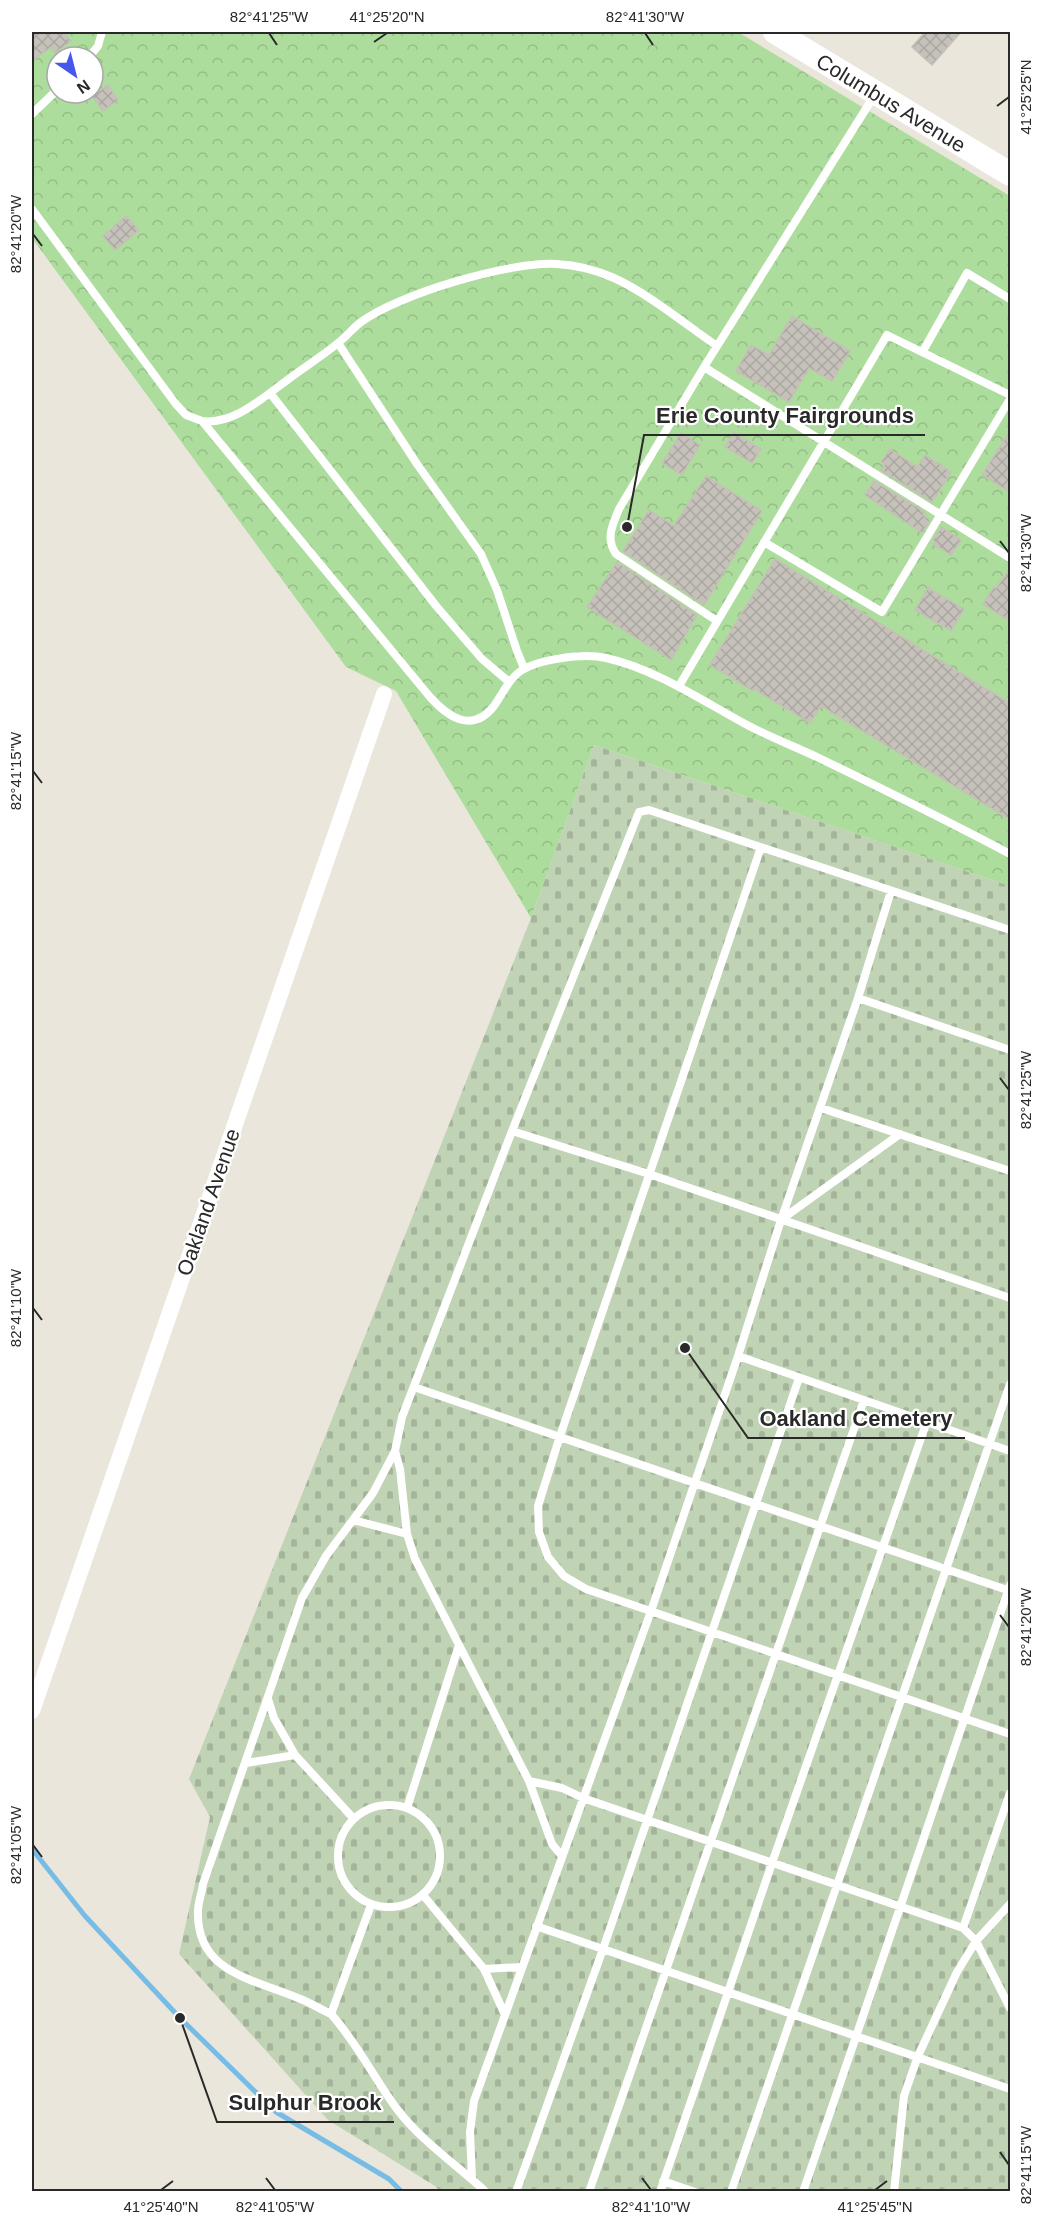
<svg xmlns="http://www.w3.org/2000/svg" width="1042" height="2223" viewBox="0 0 1042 2223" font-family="Arial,sans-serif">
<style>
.forest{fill:url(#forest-crowns);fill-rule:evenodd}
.cemetery{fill:url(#cemetery-stones)}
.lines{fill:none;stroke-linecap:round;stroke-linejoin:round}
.stream{stroke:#77bce5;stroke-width:5}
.building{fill:url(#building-cross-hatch);stroke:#c5c1b6;stroke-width:1.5}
.service{stroke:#fff;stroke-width:8}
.minor{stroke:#fff;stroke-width:16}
.secondary{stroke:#fff;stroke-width:24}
.ticks{fill:none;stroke:#292929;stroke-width:2}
.labels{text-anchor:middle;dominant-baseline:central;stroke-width:4.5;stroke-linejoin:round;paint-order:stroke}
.street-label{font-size:21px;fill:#292929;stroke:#fff}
.leader{fill:none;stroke:#292929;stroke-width:2}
.callout-dot{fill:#292929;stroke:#fff;stroke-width:2}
.callout-label{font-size:22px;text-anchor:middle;font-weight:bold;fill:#292929;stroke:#fff;stroke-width:4.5;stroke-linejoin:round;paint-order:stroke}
.neatline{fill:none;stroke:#292929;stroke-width:2}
.ticks-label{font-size:15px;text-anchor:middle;fill:#292929}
</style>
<defs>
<pattern id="forest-crowns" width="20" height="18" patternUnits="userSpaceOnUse" patternTransform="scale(1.5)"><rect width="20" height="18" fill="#acdd9c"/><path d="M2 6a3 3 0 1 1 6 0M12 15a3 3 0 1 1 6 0" fill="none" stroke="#94be86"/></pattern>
<pattern id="cemetery-stones" width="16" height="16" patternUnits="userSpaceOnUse" patternTransform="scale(1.5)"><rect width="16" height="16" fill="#c0d3b4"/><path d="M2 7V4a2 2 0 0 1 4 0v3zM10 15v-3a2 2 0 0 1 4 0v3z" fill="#a5b59b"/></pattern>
<pattern id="building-cross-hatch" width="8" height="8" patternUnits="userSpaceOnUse" patternTransform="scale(1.5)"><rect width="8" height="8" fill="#c6c2bb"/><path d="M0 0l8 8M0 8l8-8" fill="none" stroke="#aaa7a1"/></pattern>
</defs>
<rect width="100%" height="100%" fill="#eae6dc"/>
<path class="forest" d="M32,32H738L1010,196V886L594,745L531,918L396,691L346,667L32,238ZM57,57H93V93H57Z"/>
<path class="cemetery" d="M594,745L1010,886V2191H440L435,2186L328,2120L179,1954L210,1817L189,1779L531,918Z"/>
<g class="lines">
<path class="stream" d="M32,1849L85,1916L180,2018L276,2112L389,2179L402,2192"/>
</g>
<path class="building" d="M32,32H71L66,35L71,41L55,53L51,47L32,61Z
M925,32H961L932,65L912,47Z
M108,85L118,100L103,111L92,96Z
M126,216L139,230L115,250L103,236Z
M792,316L850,351L832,381L809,368L789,402L736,371L751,345L769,355Z
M1011,429V493L982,475Z
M681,433L700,445L682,475L662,463Z
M734,433L761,449L752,463L725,447Z
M890,449L917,467L925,455L951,472L932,502L881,470L885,464L881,462Z
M706,476L762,511L704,605L623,551L649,510L674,526Z
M874,481L925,512L923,515L930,520L922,533L865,495Z
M941,527L961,540L951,555L933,544L935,542L933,540Z
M775,559L1011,704V820L821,706L810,723L754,689L753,691L710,665Z
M617,562L697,615L671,660L587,607Z
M1011,567V622L983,604L994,587L996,588Z
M928,588L964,609L951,631L915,610Z"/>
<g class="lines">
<path class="service" d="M89,57L98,46L102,32
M32,114L57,90
M32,209L175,403L186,415L202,421L430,697C448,717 472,734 494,706C502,695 507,682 518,673C535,659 584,653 606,658C656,669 704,702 749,726C772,738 796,747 819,758C883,789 948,821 1010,854
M338,343L417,464L481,554L497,590L517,651L524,668
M923,351L967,273L1010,299
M704,367L1010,558
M270,393L437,607L482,659L509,682
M202,421C234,425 262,398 286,381C303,368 321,357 338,343C346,337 353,328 361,322C399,294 510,261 557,264C576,265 596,270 614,278C649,294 685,324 717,346
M764,542L882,612L1010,399
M717,621L616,554C605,538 613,524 619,509L704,367L874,96
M679,686L887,335L1010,395
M761,847L560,1436L538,1506L539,1532L548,1557L564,1576L586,1589L1010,1734
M858,998L1010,1050
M821,1108L1010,1171
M512,1131L649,1174L1010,1298
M782,1219L900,1134
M738,1356L1010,1451
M414,1387L1010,1591
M395,1451L400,1469L407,1534
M353,1520L407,1534L415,1559L459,1645L407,1808
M459,1645L529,1781L552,1844L561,1855
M268,1699L274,1718L295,1755
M246,1763L295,1755L354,1819
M529,1781L562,1788L583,1798L963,1928L976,1941L1010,2008
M338 1856a51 51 0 1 1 102 0a51 51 0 1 1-102 0Z
M423,1895L484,1969L505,2015
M371,1905L331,2014C357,2043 374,2078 397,2109C421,2141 457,2165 486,2192
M536,1926L1010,2089
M963,1928L1010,1793
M484,1969L521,1967
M331,2014C320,2009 309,2002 298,1998C254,1979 196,1973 198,1911C198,1902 202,1893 203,1884L302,1598L326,1556L373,1493L395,1451L402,1417L512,1131L639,812L649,810L1010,930
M472,2179L470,2132L474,2101L651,1611L738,1356L781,1220L858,998L891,891
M663,2181L695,2192
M516,2192L603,1949L799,1378
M589,2192L864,1400
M660,2192L772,1863L927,1421
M731,2192L1010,1384
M803,2192L1010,1585
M894,2192L904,2096L918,2056L957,1972L976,1941L1010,1904"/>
<path class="minor" d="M32,1711L384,694"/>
<path class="secondary" id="s1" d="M775,32L1010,174"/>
</g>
<path class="ticks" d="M269,33L277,45M645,33L653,45M374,42L387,33M997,106L1009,97M33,234L42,246M1000,541L1009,553M33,771L42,783M1000,1078L1009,1090M33,1308L42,1320M1000,1615L1009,1627M33,1845L42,1857M1000,2152L1009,2165M266,2178L275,2190M642,2178L651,2190M161,2190L173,2181M875,2190L887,2181"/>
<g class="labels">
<g class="street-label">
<text stroke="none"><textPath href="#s1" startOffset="136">Columbus Avenue</textPath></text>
<text transform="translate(208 1202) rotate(-71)">Oakland Avenue</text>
</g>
</g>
<path class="leader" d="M627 527L644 435H925M685 1348L748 1438H965M180 2018L217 2122H394"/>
<g class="callout-dot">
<circle cx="627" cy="527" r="6"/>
<circle cx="685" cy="1348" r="6"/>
<circle cx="180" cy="2018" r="6"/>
</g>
<g class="callout-label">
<text x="785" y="423">Erie County Fairgrounds</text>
<text x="856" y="1426">Oakland Cemetery</text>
<text x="305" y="2110">Sulphur Brook</text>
</g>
<rect width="1042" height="2223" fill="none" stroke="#ffffff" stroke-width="66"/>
<g transform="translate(75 75) rotate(145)"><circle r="28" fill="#ffffff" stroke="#a9a9a9" stroke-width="1.5"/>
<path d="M0-4.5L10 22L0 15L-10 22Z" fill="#4856eb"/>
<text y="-9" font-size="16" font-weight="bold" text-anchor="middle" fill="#292929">N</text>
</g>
<rect x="33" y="33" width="976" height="2157" class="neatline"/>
<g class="ticks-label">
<text x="269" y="22">82°41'25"W</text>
<text x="387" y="22">41°25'20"N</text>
<text x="645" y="22">82°41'30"W</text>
<text transform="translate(1026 97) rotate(-90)" y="5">41°25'25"N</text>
<text transform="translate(16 234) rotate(-90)" y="5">82°41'20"W</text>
<text transform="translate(1026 553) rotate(-90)" y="5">82°41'30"W</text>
<text transform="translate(16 771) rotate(-90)" y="5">82°41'15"W</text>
<text transform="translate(1026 1090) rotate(-90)" y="5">82°41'25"W</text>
<text transform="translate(16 1308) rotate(-90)" y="5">82°41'10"W</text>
<text transform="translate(1026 1627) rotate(-90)" y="5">82°41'20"W</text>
<text transform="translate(16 1845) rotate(-90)" y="5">82°41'05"W</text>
<text transform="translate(1026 2165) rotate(-90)" y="5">82°41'15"W</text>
<text x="161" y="2212">41°25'40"N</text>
<text x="275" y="2212">82°41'05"W</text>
<text x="651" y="2212">82°41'10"W</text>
<text x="875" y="2212">41°25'45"N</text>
</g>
</svg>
